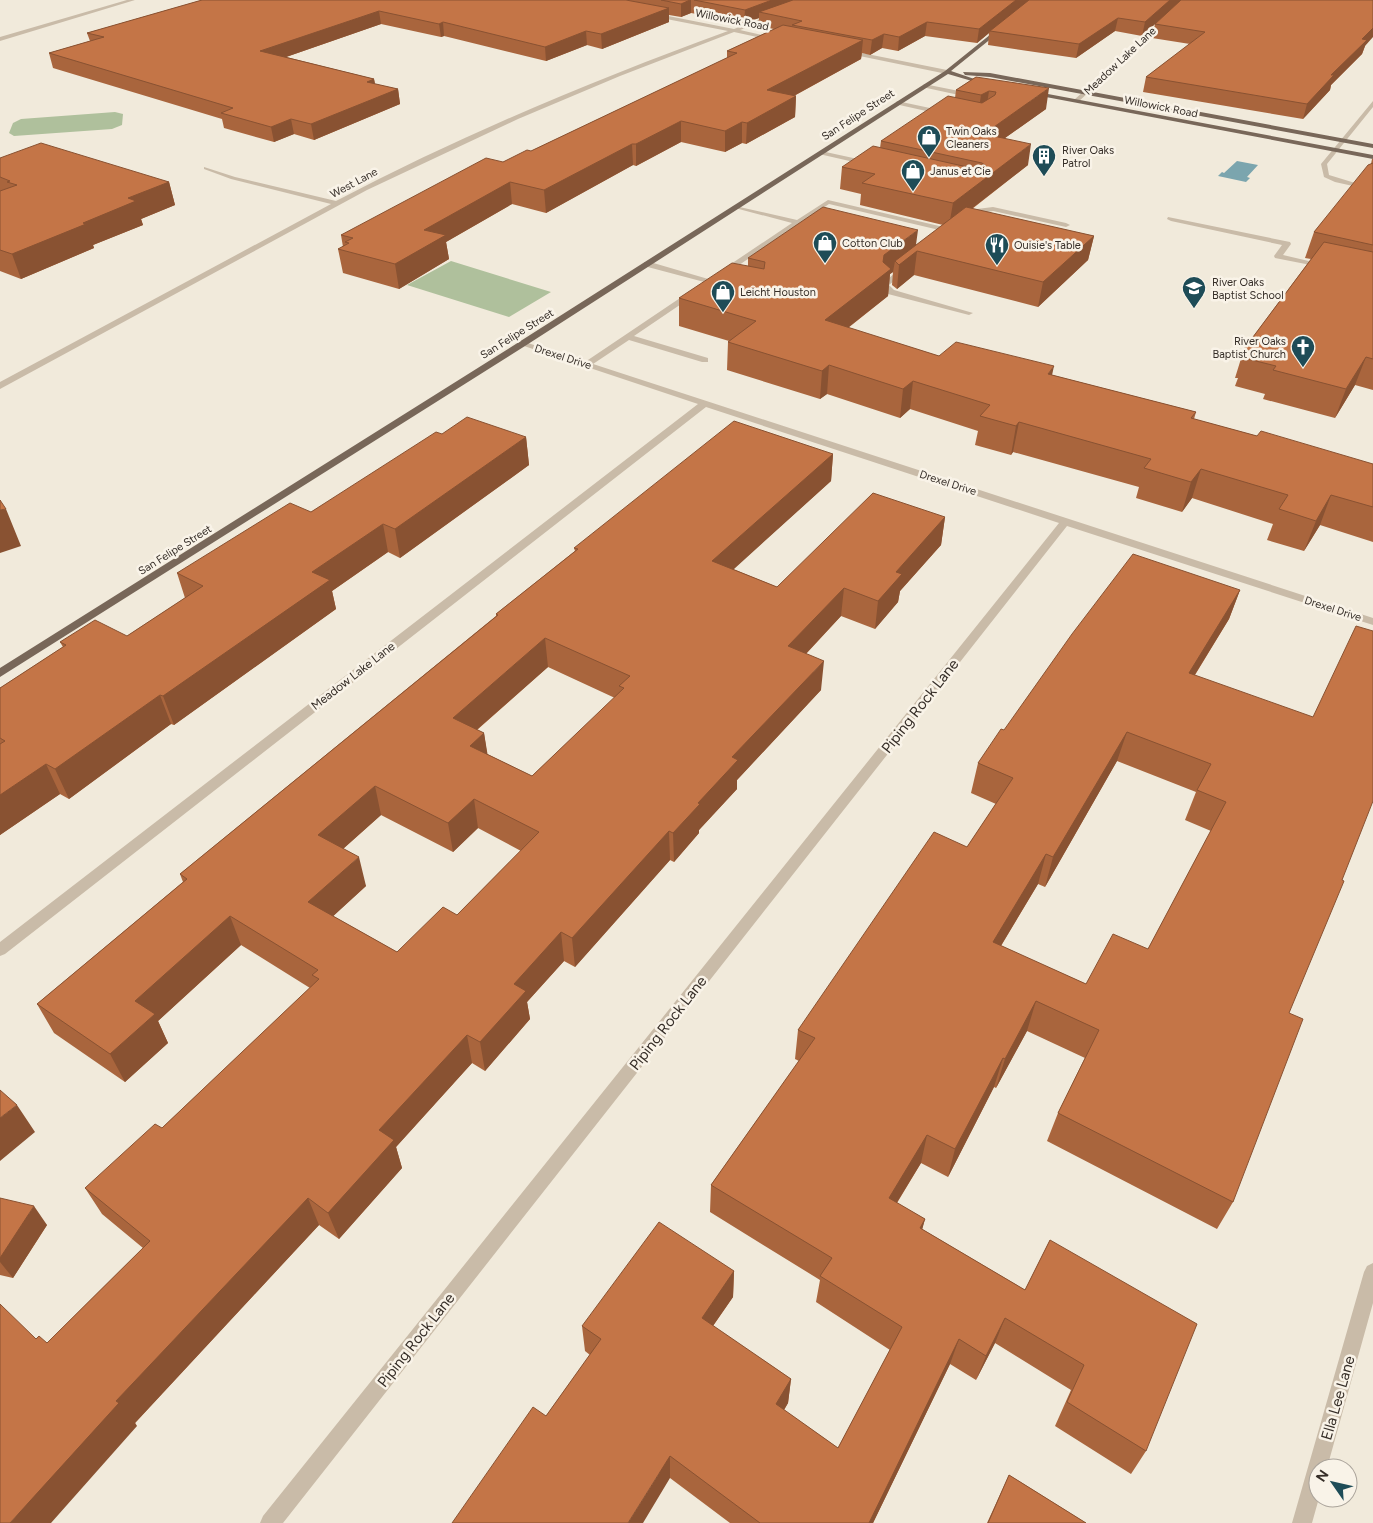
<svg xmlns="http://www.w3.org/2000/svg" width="1373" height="1523" viewBox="0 0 1373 1523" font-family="Figtree,sans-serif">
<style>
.green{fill:#afc09c}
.water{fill:#7ba5ae}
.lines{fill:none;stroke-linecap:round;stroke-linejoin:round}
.minor{fill:#c9bba8;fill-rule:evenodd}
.major{fill:#786759;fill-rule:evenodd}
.wall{fill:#a9653d;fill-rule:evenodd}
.shaded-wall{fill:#895232}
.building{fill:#c47547;stroke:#895232;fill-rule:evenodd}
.labels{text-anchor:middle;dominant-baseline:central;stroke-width:5;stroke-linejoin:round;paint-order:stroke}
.far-street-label{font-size:11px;fill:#362e28;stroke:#f9f3e8}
.far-poi-label{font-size:11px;fill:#362e28;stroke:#f9f3e8;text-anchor:start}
.street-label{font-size:12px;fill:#362e28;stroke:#f9f3e8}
.near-street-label{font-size:15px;fill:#362e28;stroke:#f9f3e8}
</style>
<rect width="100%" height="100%" fill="#f1eadb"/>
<path class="green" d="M115,112L123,114L122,125L112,129L14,136L9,133L13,123L21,119Z
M451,261L551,292L509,317L407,285Z"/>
<path class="water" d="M1237,161L1258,165L1247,177L1250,178L1246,182L1218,176L1222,172L1224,173Z"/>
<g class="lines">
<path class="minor" d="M127,0H135L0,41V37Z
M1184,0H1190L1078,102H1074V100Z
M653,13L734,29L775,14L777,17L740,30L779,39L776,41L734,32L620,76L518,119L367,190L0,389V382L331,204L231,179L204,169V167L235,177L336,201C462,135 594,80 728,31L651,16Z
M847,50L947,70L950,72L947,74L845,53Z
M924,84L959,91L972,90L975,92L959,95L922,87Z
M897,101L944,111L947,113L944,115L895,104Z
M1373,101V107L1327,164L1329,175L1365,186L1362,188L1335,182L1324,177L1321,164Z
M821,151L867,161L870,163L867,165L819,154L818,153Z
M828,200L952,229L956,231L952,233L829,204L804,221L805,225L799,224L726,274L719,272L792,223L735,208V206L797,220Z
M993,207L1066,223L1070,225L1066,227L993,211L982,213L970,223L963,221L977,209Z
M1168,217L1290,242L1291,244L1283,255L1330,266L1326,268L1275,258L1274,256L1282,245L1171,221L1167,219Z
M644,262H650L715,281L708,283L644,266Z
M903,266L910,268L889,285L894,290L973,313L969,315L888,294L881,285Z
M689,292L696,294L634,336L708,358V362H702L629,340L593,364L1373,618V625L1067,526L283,1523H260L263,1516L1059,523L706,407L5,954L0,956V942L698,404L518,344L525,342L585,362Z
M1373,1263V1303L1327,1468H1318L1319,1498L1312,1523H1292L1364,1272L1367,1266Z"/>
<path class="major" d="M1001,26L1003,29L951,71L989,84V86L948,74L525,346L0,677V668L519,342L945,71Z
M963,72L990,73L1373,144V148L990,77L965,75Z
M1032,91L1373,155V159L1030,94Z"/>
</g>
<path class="wall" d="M202,0H1373L1365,46L1362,54L1331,85L1330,90L1303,119L1143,92L1146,77L1190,44L1152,38L1155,24L1142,36L1115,31L1076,58L988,45L989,33L977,43L925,36L898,51L882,48L870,55L862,53L861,59L794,96H796L795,117L746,144L742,143L725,152L681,142L636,166L633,165L546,213L512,204L446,242L449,259L399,289L343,273L338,249L343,247L341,235L503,162L531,151L727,58V51L774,29L758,26L759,18L744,23L691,13L681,17L669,15V22L602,49L587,45L546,61L444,36L441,37L381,24L286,57L374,79L375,84L398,89L400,104L314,140L294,134L274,142L224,128L222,119L53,68L49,53L90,41L87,33Z
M976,77L1046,109L1005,138L1028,165L972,209L1094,236L1088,260L1038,307L914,275L897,289L892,285L893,272L890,274L888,296L848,328L939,356L1052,375L1196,412L1194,419L1257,436L1373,464V542L1320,525L1304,551L1267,540L1273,524L1192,498L1182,512L1136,498L1139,487L1013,452L1011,455L975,445L978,431L910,409L900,418L827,394L820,399L727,370L728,342L729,341L679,326V298L748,266V258L916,245L943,225L860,205L861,194L840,189L842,167L880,148L881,141L955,98L956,90Z
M0,158L169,182L175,205L141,219L143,225L93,245L94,248L21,279L0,271Z
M1372,159H1373V390L1355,385L1335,418L1263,399L1265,394L1235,386L1238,378H1235L1244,349L1311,259L1305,258L1314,232L1371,164Z
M442,434L526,437L529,465L400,558L388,552L332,591L336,609L174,725L171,724L69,799L60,794L0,835V688L63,647L60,642L127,636L185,598L177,573L311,512Z
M833,454L831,481L733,569L777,587L945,517L941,545L900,591L898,602L875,629L841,616L806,654L821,690L737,780V789L699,830V833L674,862L670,860L575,967L564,961L527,1002L530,1019L485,1071L472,1063L396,1147L402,1168L339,1239L319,1225L135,1423L137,1426L36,1339L47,1343L143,1248L102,1214L85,1188L162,1128L310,988L241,945L158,1021L168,1043L125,1082L54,1033L37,1004L183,882L180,874L496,616V614L575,551L574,548ZM548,667L615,698L532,776L487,754L484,733L477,730ZM381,815L453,852L478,828L521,851L457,915L397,952L333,916L366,886L343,849Z
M1240,590L1229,619L1195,675L1289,1013L1233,1202L1217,1229L1047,1141L1058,1113L1085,1058L1027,1031L996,1088L994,1087L948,1177L921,1163L897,1203L925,1219L922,1229L1025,1290L1050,1240L1146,1451L1131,1474L1055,1426L1071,1390L995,1343L976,1380L950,1364L873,1523H730L670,1478L546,1416L590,1355L585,1351L582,1326L734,1271L733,1297L713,1326L791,1379L788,1403L784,1410L838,1448L890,1350L816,1302L820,1280L710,1212L711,1185L799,1061L795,1059L798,1030L967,847L996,804L971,793L978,763L1004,730ZM1117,761L1196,792L1185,820L1211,831L1148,949L1086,984L1001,946L1038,884L1045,887Z
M0,1198L47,1225L13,1278L0,1275Z
M1009,1475L1086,1523H987Z"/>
<path class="shaded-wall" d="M690,0H691V13L681,17V4Z
M772,0H808L759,12V18L744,23L745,10Z
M1016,0H1031L990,31L989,33L977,43L979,29Z
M1170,0H1181L1142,36L1145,22Z
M669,8V22L602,49L601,34Z
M379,11L381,24L263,65L260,51Z
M1118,18L1115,31L1076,58L1079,44Z
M443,22L444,36L441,37L439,24Z
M927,22L925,36L898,51L899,37Z
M1373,28V37L1365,46L1362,54L1331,85L1330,90L1303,119L1307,104L1331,75L1362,39Z
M586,31L587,45L546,61L545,47Z
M884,34L882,48L870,55L872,40Z
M863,40L861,59L766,111L767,90Z
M374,79L377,94L367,82Z
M1049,88L1046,109L981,155L984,134Z
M398,89L400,104L314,140L311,124Z
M989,91L986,111L978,116L981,95Z
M796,96L795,117L746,144L747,123Z
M291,119L294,134L274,142L271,127Z
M681,121V142L636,166V144Z
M742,122V143L725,152V131Z
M632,144L633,165L546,213L544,190Z
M1031,144L1028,165L949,226L953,203Z
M169,182L175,205L141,219L143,225L93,245L94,248L21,279L12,254L128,198Z
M510,182L512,204L446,242L449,259L399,289L395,264L424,230Z
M918,230L915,252L917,251L914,275L897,289L899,265L895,261L893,272L890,274L888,296L822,348L825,320L884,255Z
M1094,236L1088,260L1038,307L1043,282Z
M1366,357L1355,385L1335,418L1346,389Z
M829,365L827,394L820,399L822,371Z
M1054,366L1048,394V374Z
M913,381L910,409L900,418L903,389Z
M1019,422L1013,452L1011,455L1016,426Z
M526,437L529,465L400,558L395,529Z
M833,454L831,481L712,589V561Z
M1201,469L1192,498L1182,512L1191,482Z
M1331,495L1320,525L1304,551L1316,521Z
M6,509L21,546L0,553V510Z
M945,517L941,545L900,591L898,602L875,629L878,601L896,572Z
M383,524L388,552L332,591L336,609L174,725L163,696L312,572Z
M844,588L841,616L786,675L788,646Z
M1240,590L1229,619L1178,702L1189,673Z
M545,638L548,667L457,747L453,718Z
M824,661L821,690L737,780V789L699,830V833L674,862L673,833L698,803L732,757Z
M160,695L171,724L69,799L55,769Z
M1127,732L1117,761L1045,887L1053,857Z
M484,733L489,763L470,746Z
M46,764L60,794L0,835V795Z
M375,786L381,815L326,864L318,835Z
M474,799L478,828L453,852L448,823Z
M669,831L670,860L575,967L572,938Z
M1046,854L1038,884L985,972L993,942Z
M359,857L366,886L317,931L308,902Z
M230,916L241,945L158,1021L168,1043L125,1082L110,1054L135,1001Z
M561,932L564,961L527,1002L530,1019L485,1071L480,1042L514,984Z
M1036,1001L1027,1031L996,1088L1005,1059Z
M467,1035L472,1063L396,1147L402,1168L339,1239L328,1213L379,1130Z
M1003,1058L994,1087L948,1177L955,1149Z
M17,1105L35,1132L0,1161V1118Z
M927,1135L921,1163L883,1225L889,1198Z
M308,1198L319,1225L135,1423L137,1426L51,1523H10L116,1401Z
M34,1206L47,1225L13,1278L0,1262V1258Z
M925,1219L918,1245L920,1228Z
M734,1271L733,1297L701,1343L702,1318Z
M1005,1318L995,1343L976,1380L986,1356Z
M959,1339L950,1364L873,1523H869Z
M791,1379L788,1403L773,1428L776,1404Z
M670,1456V1478L643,1523H628Z"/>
<path class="building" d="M202,0H626L669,8L601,34L586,31L545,47L443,22L439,24L379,11L260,51L374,79L367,82L398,89L311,124L291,119L271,127L221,113L233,108L49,53L104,37L87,33Z
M661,0H690L681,4Z
M694,0H772L745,10Z
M793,0H1016L979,29L927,22L899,37L884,34L872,40L792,25L802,21L759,12Z
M1029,0H1170L1145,22L1118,18L1079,44L990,31Z
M1181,0H1373V28L1362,39L1367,40L1331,75H1334L1307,104L1146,77L1205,32L1155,24Z
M783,25L863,40L767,90L796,96L747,123L742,122L725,131L681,121L636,144H632L544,190L510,182L424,230L446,235L395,264L338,249L349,243L345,242L353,238L341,235L486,158L503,162L527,150L531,151L737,53L727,51Z
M976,77L1049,88L984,134L1031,144L953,203L862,183L875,174L842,167L873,146L981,170L985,168L986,166L982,163L881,141L948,96L982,103L995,95L996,92L989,91L981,95L956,90Z
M41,143L169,182L128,198L136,201L83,223L86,224L12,254L0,250V191L17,185L7,182L10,181L0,177V158Z
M1373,163V245L1314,232L1368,165Z
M823,207L918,230L884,255L883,262L891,269L825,320L939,356L956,342L1054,366L1048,374L1196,412L1191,418L1257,436L1261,431L1373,464V507L1331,495L1316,521L1279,509L1288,495L1201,469L1191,482L1144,468L1151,459L1019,422L1016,426L980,416L990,405L913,381L903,389L829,365L822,371L728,342L756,321L679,298L732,263L764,269L765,262L748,258Z
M966,207L1094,236L1043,282L917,251L899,265L895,261Z
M1324,242L1373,252V359L1366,357L1346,389L1273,370L1276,366L1244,358L1250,351L1244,349Z
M467,417L526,437L395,529L383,524L312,572L330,580L163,696L160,695L55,769L46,764L0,795V744L5,741L0,738V688L66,645L60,642L95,620L127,636L203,586L177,573L290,503L311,512L436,432L442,434Z
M734,421L833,454L712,561L777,587L873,493L945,517L896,572L902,574L878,601L844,588L788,646L824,661L732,757L738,760L698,803L700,804L673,833L669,831L572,938L561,932L514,984L526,991L480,1042L467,1035L379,1130L394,1140L328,1213L308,1198L116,1401L119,1403L10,1523H0V1304L36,1339L39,1336L47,1343L150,1241L85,1188L155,1124L162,1128L319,979L312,975L318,970L230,916L135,1001L155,1014L110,1054L37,1004L187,879L180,874L498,615L496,614L578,549L574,548ZM545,638L630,676L619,686L624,688L532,776L470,746L484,733L453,718ZM375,786L448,823L474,799L539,832L457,915L443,907L397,952L308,902L359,857L318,835Z
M0,500L6,509L0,510Z
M1133,554L1240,590L1189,673L1313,717L1356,626L1373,631V801L1342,880L1344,881L1289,1013L1303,1019L1233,1202L1058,1113L1099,1030L1036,1001L1005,1059L1003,1058L955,1149L927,1135L889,1198L925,1219L920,1228L1025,1290L1050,1240L1197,1324L1146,1451L1067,1402L1084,1365L1005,1318L986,1356L959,1339L869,1523H760L670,1456L628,1523H452L533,1407L546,1416L601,1339L582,1326L659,1222L734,1271L702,1318L791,1379L776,1404L838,1448L902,1327L820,1276L832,1258L711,1185L815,1038L798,1030L934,832L967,847L1013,778L978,763L1001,729L1004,730L1072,634ZM1127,732L1211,764L1197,790L1226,802L1148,949L1113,934L1086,984L993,942L1046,854L1053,857Z
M0,1090L17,1105L0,1118Z
M0,1198L34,1206L0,1258Z
M1009,1475L1086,1523H988Z"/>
<defs>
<g id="shop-pin" transform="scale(1.25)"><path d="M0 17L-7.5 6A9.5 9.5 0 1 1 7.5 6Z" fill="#1e4c57" stroke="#f9f3e8"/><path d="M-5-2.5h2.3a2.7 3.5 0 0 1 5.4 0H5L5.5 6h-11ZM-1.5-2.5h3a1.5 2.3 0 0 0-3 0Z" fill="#fff"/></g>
<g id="building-pin" transform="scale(1.25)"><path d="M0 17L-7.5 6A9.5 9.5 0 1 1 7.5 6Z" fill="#1e4c57" stroke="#f9f3e8"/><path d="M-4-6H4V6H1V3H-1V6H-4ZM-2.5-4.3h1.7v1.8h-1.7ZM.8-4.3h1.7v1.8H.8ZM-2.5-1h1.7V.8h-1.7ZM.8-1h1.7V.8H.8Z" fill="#fff"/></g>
<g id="restaurant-pin" transform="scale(1.25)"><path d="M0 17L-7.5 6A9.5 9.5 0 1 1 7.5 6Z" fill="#1e4c57" stroke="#f9f3e8"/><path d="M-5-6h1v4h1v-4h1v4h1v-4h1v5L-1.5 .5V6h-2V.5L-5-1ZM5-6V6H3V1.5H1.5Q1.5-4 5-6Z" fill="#fff"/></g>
<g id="school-pin" transform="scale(1.25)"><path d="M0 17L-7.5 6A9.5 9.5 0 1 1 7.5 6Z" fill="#1e4c57" stroke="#f9f3e8"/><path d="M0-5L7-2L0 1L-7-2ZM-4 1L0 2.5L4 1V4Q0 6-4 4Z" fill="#fff"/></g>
<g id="church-pin" transform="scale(1.25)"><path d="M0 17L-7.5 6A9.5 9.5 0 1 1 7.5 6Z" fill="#1e4c57" stroke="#f9f3e8"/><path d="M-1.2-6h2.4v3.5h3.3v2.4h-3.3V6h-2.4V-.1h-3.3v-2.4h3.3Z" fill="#fff"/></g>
</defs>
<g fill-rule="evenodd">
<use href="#shop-pin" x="929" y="137"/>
<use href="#building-pin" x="1044" y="156"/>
<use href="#shop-pin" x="913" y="171"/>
<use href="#shop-pin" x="825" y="243"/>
<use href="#restaurant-pin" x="997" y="245"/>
<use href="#school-pin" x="1194" y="288"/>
<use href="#shop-pin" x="723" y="292"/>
<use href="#church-pin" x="1303" y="347"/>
</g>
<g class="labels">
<g class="far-street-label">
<text transform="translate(732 20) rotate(11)">Willowick Road</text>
<text transform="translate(1120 61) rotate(-43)">Meadow Lake Lane</text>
<text transform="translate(1161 107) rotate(11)">Willowick Road</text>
<text transform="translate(858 115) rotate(-33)">San Felipe Street</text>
<text transform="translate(354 183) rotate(-28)">West Lane</text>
<text transform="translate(517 334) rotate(-32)">San Felipe Street</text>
<text transform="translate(563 357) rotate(18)">Drexel Drive</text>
<text transform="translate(948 483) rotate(18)">Drexel Drive</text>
<text transform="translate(175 550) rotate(-32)">San Felipe Street</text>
<text transform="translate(1333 609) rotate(18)">Drexel Drive</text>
</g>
<g class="far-poi-label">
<text x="946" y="131">Twin Oaks<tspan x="946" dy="13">Cleaners</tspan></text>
<text x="1062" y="150">River Oaks<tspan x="1062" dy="13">Patrol</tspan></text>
<text x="930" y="171">Janus et Cie</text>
<text x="842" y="243">Cotton Club</text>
<text x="1014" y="245">Ouisie's Table</text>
<text x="1212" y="282">River Oaks<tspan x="1212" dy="13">Baptist School</tspan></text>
<text x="740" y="292">Leicht Houston</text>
<text x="1286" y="341" text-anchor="end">River Oaks<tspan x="1286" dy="13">Baptist Church</tspan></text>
</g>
<g class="street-label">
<text transform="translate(353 676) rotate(-38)">Meadow Lake Lane</text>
</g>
<g class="near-street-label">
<text transform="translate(920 706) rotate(-52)">Piping Rock Lane</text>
<text transform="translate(668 1023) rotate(-52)">Piping Rock Lane</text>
<text transform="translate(416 1340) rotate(-52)">Piping Rock Lane</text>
<text transform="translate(1338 1398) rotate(-74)">Ella Lee Lane</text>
</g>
</g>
<g transform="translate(1333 1483) rotate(304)"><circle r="24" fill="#f9f3e8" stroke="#aba49b"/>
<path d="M0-4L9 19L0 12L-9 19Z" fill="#1e4c57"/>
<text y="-8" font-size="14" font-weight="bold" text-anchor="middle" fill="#362e28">N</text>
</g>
</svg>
